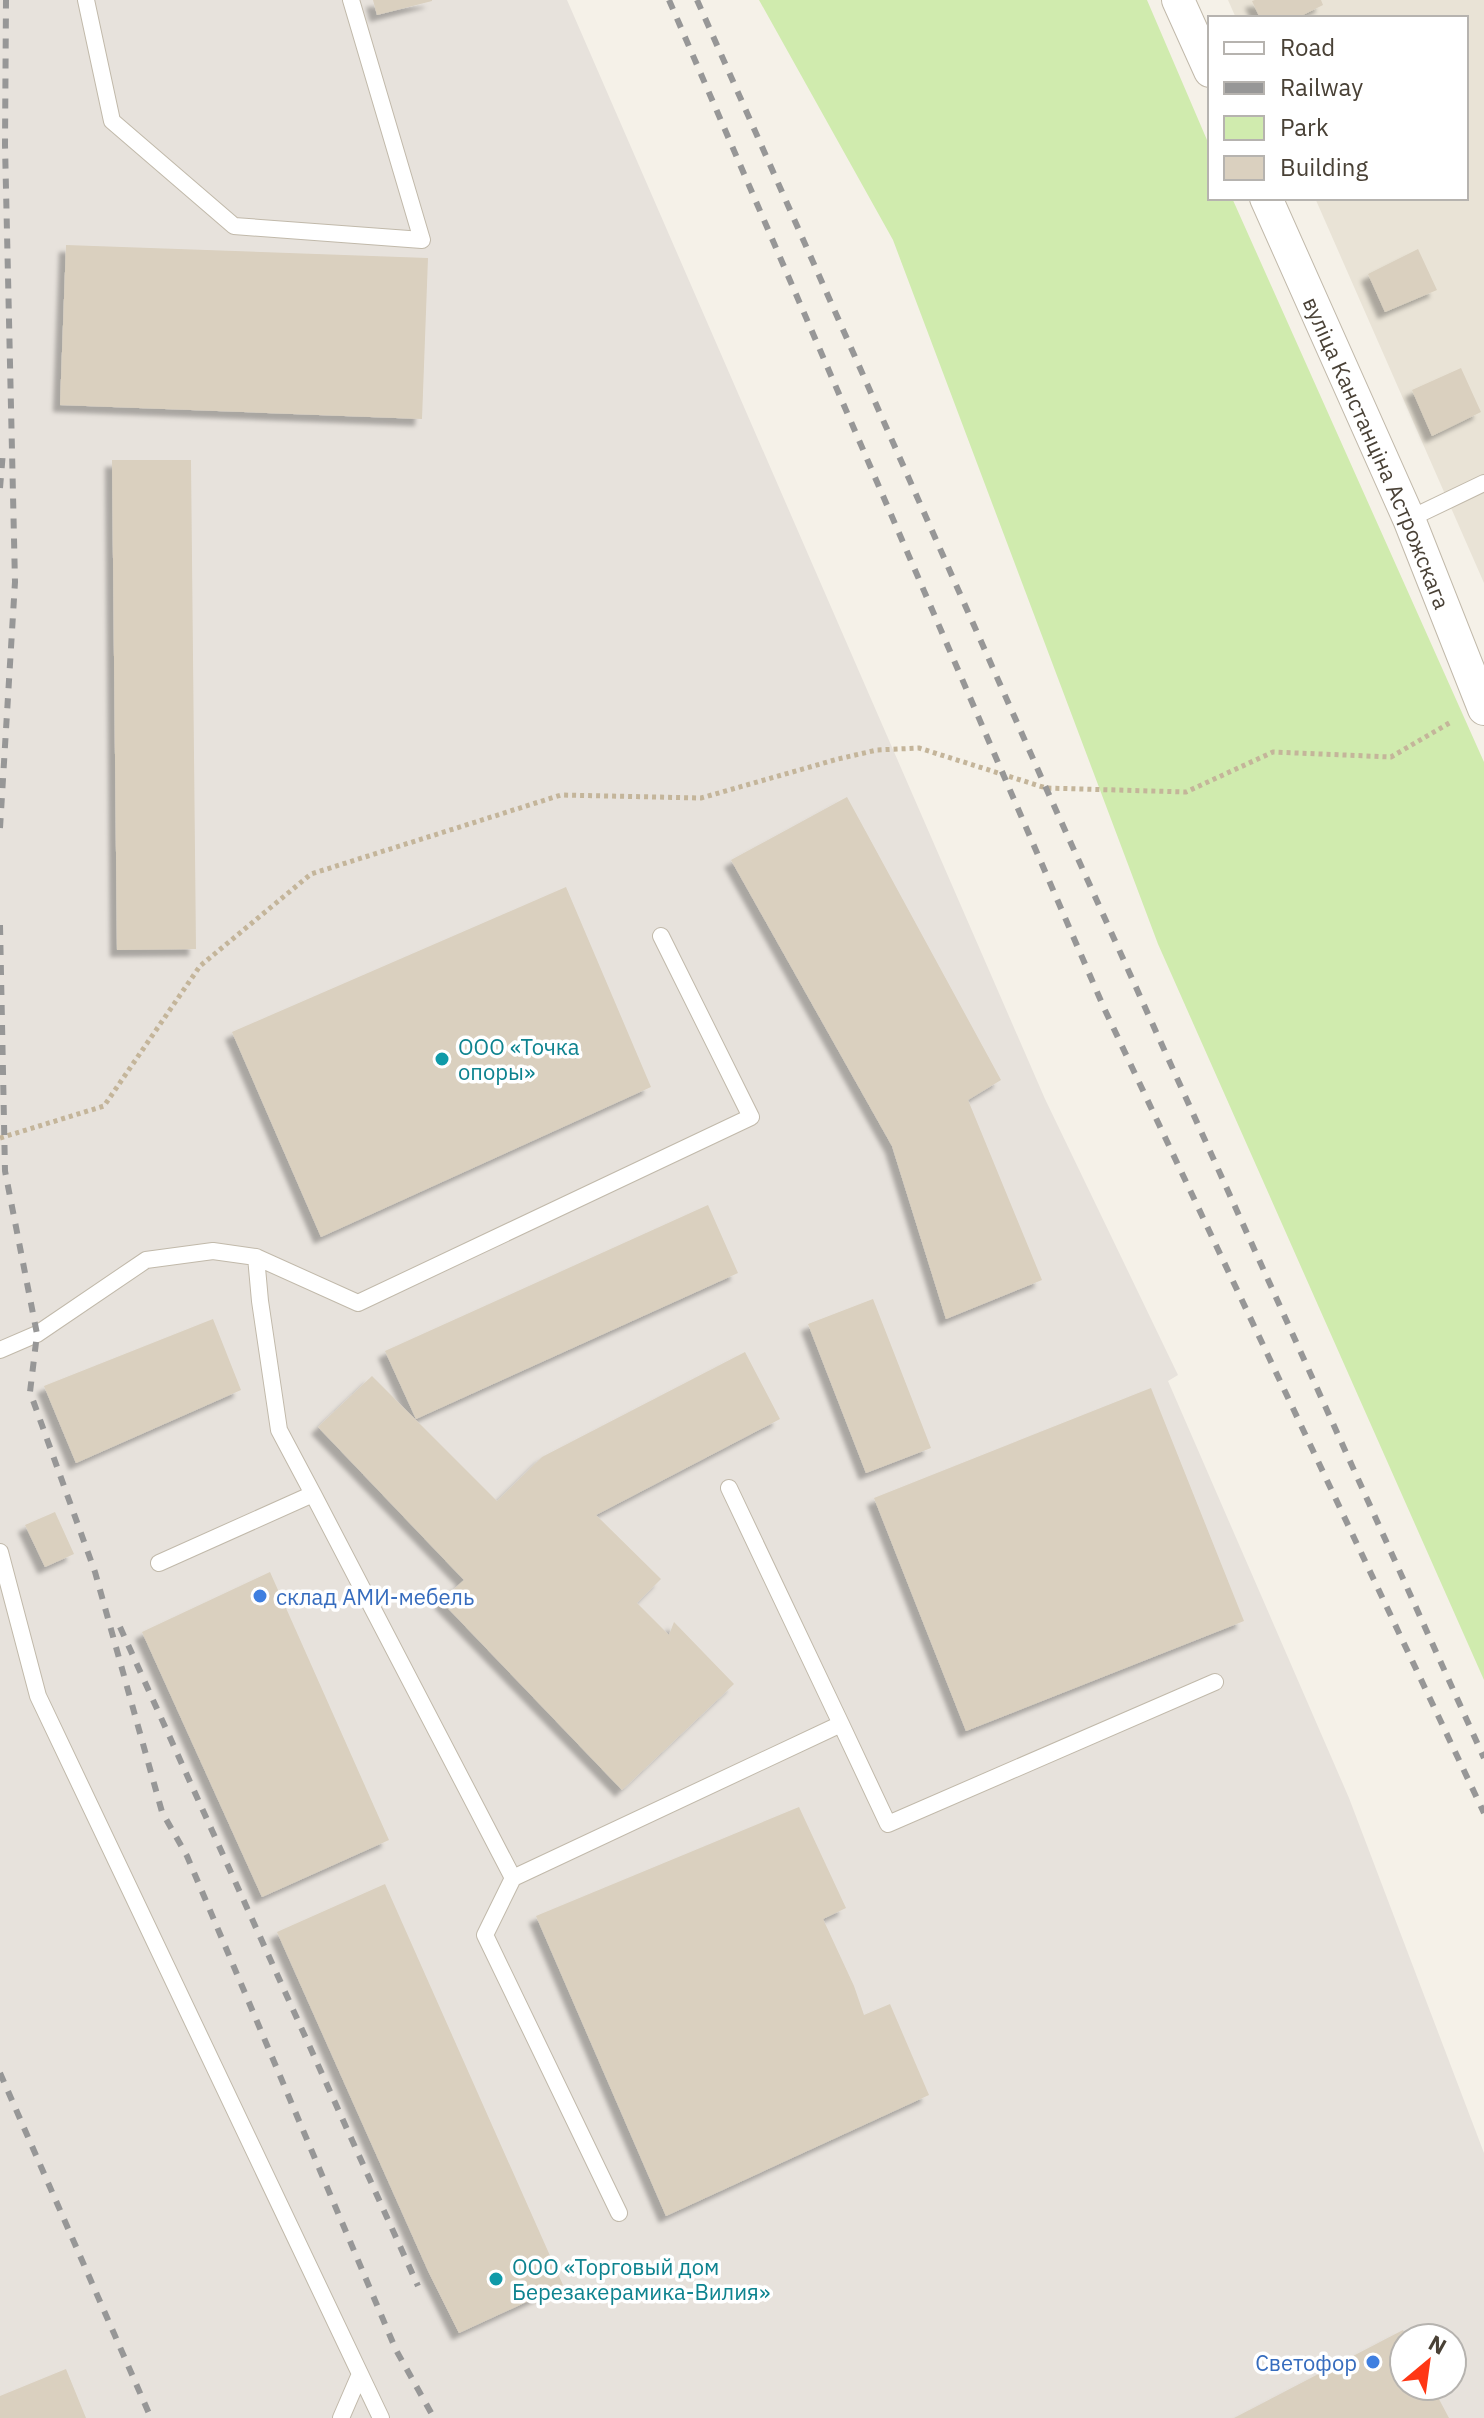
<svg xmlns="http://www.w3.org/2000/svg" width="1484" height="2418" viewBox="0 0 1484 2418" font-family="'IBM Plex Sans',sans-serif">
<style>
.residential{fill:#e9e3d6}
.industrial{fill:#e7e2dc;fill-rule:evenodd}
.green{fill:#d0ebae}
.building{fill:#dad0bf;filter:url(#shadow)}
.lines{fill:none;stroke-linecap:round;stroke-linejoin:round}
.lane-casing{stroke:#c1b9aa;stroke-width:18}
.street-casing{stroke:#c1b9aa;stroke-width:34}
.path{stroke:#c4b59a;stroke-width:5;stroke-dasharray:4 4;stroke-linecap:butt}
.lane{stroke:#fff;stroke-width:16}
.street{stroke:#fff;stroke-width:32}
.rail{stroke:#979797;stroke-width:6;stroke-dasharray:10 10;stroke-linecap:butt}
.culture-dot{fill:#0f9aa8;stroke:#fff;stroke-width:3}
.shop-dot{fill:#3f7fe0;stroke:#fff;stroke-width:3}
.labels{text-anchor:middle;dominant-baseline:central;stroke-width:7;stroke-linejoin:round;paint-order:stroke}
.street-label{font-size:22px;fill:#494136;stroke:#fff}
.culture-label{font-size:22px;fill:#0d838f;stroke:#fff;text-anchor:start}
.shop-label{font-size:22px;fill:#366cbe;stroke:#fff;text-anchor:start}
</style>
<defs>
<filter id="shadow"><feDropShadow dx="-7" dy="7" stdDeviation="2" flood-color="#0004"/></filter>
</defs>
<rect width="100%" height="100%" fill="#f5f1e8"/>
<path class="residential" d="M1228,0H1484V583L1315,198H1466V18H1236Z"/>
<path class="industrial" d="M0,0H567L1045,1099L1178,1375L1168,1381L1349,1798L1484,2153V2418H0ZM1404,2338H1452V2386H1404Z"/>
<path class="green" d="M759,0H1147L1210,147V198H1232L1484,762V1680L1158,944L893,240Z"/>
<path class="building" d="M373,0H432V1L377,15Z
M1255,0H1321L1323,5L1297,18H1260L1252,1Z
M66,245L428,258L422,419L60,405Z
M1418,249L1437,290L1385,312L1368,274Z
M1461,368L1481,412L1432,436L1412,390Z
M112,460H191L196,949L117,950Z
M847,797L1001,1080L968,1100L1042,1280L946,1319L892,1146L731,860Z
M566,887L651,1087L321,1237L232,1032Z
M708,1205L738,1273L416,1419L385,1351Z
M873,1299L931,1448L866,1473L808,1324Z
M213,1319L241,1390L76,1463L44,1386Z
M745,1352L780,1419L596,1515L661,1579L637,1603L669,1635L674,1622L734,1684L622,1790L441,1601L464,1580L318,1427L372,1376L497,1501L542,1457Z
M1151,1388L1244,1621L966,1731L874,1498Z
M55,1512L74,1554L45,1567L25,1525Z
M270,1572L389,1840L262,1897L142,1632Z
M799,1807L846,1908L823,1919L854,1986L864,2015L890,2004L929,2095L666,2216L536,1916Z
M385,1884L563,2285L459,2333L429,2273L277,1932Z
M1403,2330L1407,2338H1404V2386H1432L1449,2418H1234Z
M66,2369L86,2418H0V2396Z"/>
<g class="lines">
<g class="lane-casing">
<path id="lane" d="M86,0L112,121L234,226L422,240L351,0
M1409,519L1484,483
M256,1257L358,1303L751,1117L661,936
M0,1350L37,1334L146,1260L213,1251L256,1257L260,1301L279,1430L313,1494L159,1563
M729,1488L841,1724
M313,1494L513,1878L485,1935L619,2213
M0,1552L38,1696L381,2418
M513,1878L841,1724L888,1824L1215,1682
M341,2418L360,2374"/>
</g>
<g class="street-casing">
<g id="street">
<path d="M1178,0L1210,71"/>
<path id="s1" d="M1266,198L1409,519L1484,709"/>
</g>
</g>
<path class="path" d="M0,1138L104,1106L200,966L311,874L561,795L701,798L838,759L877,750L919,748L1046,788L1186,792L1273,752L1391,757L1451,722"/>
<use href="#lane" class="lane"/>
<use href="#street" class="street"/>
<path class="rail" d="M669,0L1104,1008L1484,1813
M697,0L1046,788L1484,1758
M0,488L3,452
M0,828L15,582L5,145L6,0
M0,925L5,1171L37,1334L30,1392L95,1572L162,1812L187,1856L396,2350L434,2418
M120,1627L418,2286
M0,2073L151,2418"/>
</g>
<g class="culture-dot">
<circle cx="442" cy="1059" r="8"/>
<circle cx="496" cy="2279" r="8"/>
</g>
<g class="shop-dot">
<circle cx="260" cy="1596" r="8"/>
<circle cx="1373" cy="2362" r="8"/>
</g>
<g class="labels">
<g class="street-label">
<text stroke="none"><textPath href="#s1" startOffset="278">вуліца Канстанціна Астрожскага</textPath></text>
</g>
<g class="culture-label">
<text x="458" y="1046">ООО «Точка<tspan x="458" dy="25">опоры»</tspan></text>
<text x="512" y="2266">ООО «Торговый дом<tspan x="512" dy="25">Березакерамика-Вилия»</tspan></text>
</g>
<g class="shop-label">
<text x="276" y="1596">склад АМИ-мебель</text>
<text x="1357" y="2362" text-anchor="end">Светофор</text>
</g>
</g>
<rect x="1208" y="16" width="260" height="184" fill="#ffffff" stroke="#b6b3af" stroke-width="2"/>
<rect x="1224" y="42" width="40" height="12" fill="#ffffff" stroke="#b6b3af" stroke-width="2"/>
<text x="1280" y="56" font-size="24" fill="#494136">Road</text>
<rect x="1224" y="82" width="40" height="12" fill="#979797" stroke="#b6b3af" stroke-width="2"/>
<text x="1280" y="96" font-size="24" fill="#494136">Railway</text>
<rect x="1224" y="116" width="40" height="24" fill="#d0ebae" stroke="#b6b3af" stroke-width="2"/>
<text x="1280" y="136" font-size="24" fill="#494136">Park</text>
<rect x="1224" y="156" width="40" height="24" fill="#dad0bf" stroke="#b6b3af" stroke-width="2"/>
<text x="1280" y="176" font-size="24" fill="#494136">Building</text>
<g transform="translate(1428 2362) rotate(29)"><circle r="38" fill="#ffffff" stroke="#b6b3af" stroke-width="2"/>
<path d="M0-6L14 30L0 20L-14 30Z" fill="#ff3715"/>
<text y="-12" font-size="22" font-weight="bold" text-anchor="middle" fill="#494136">N</text>
</g>
</svg>
